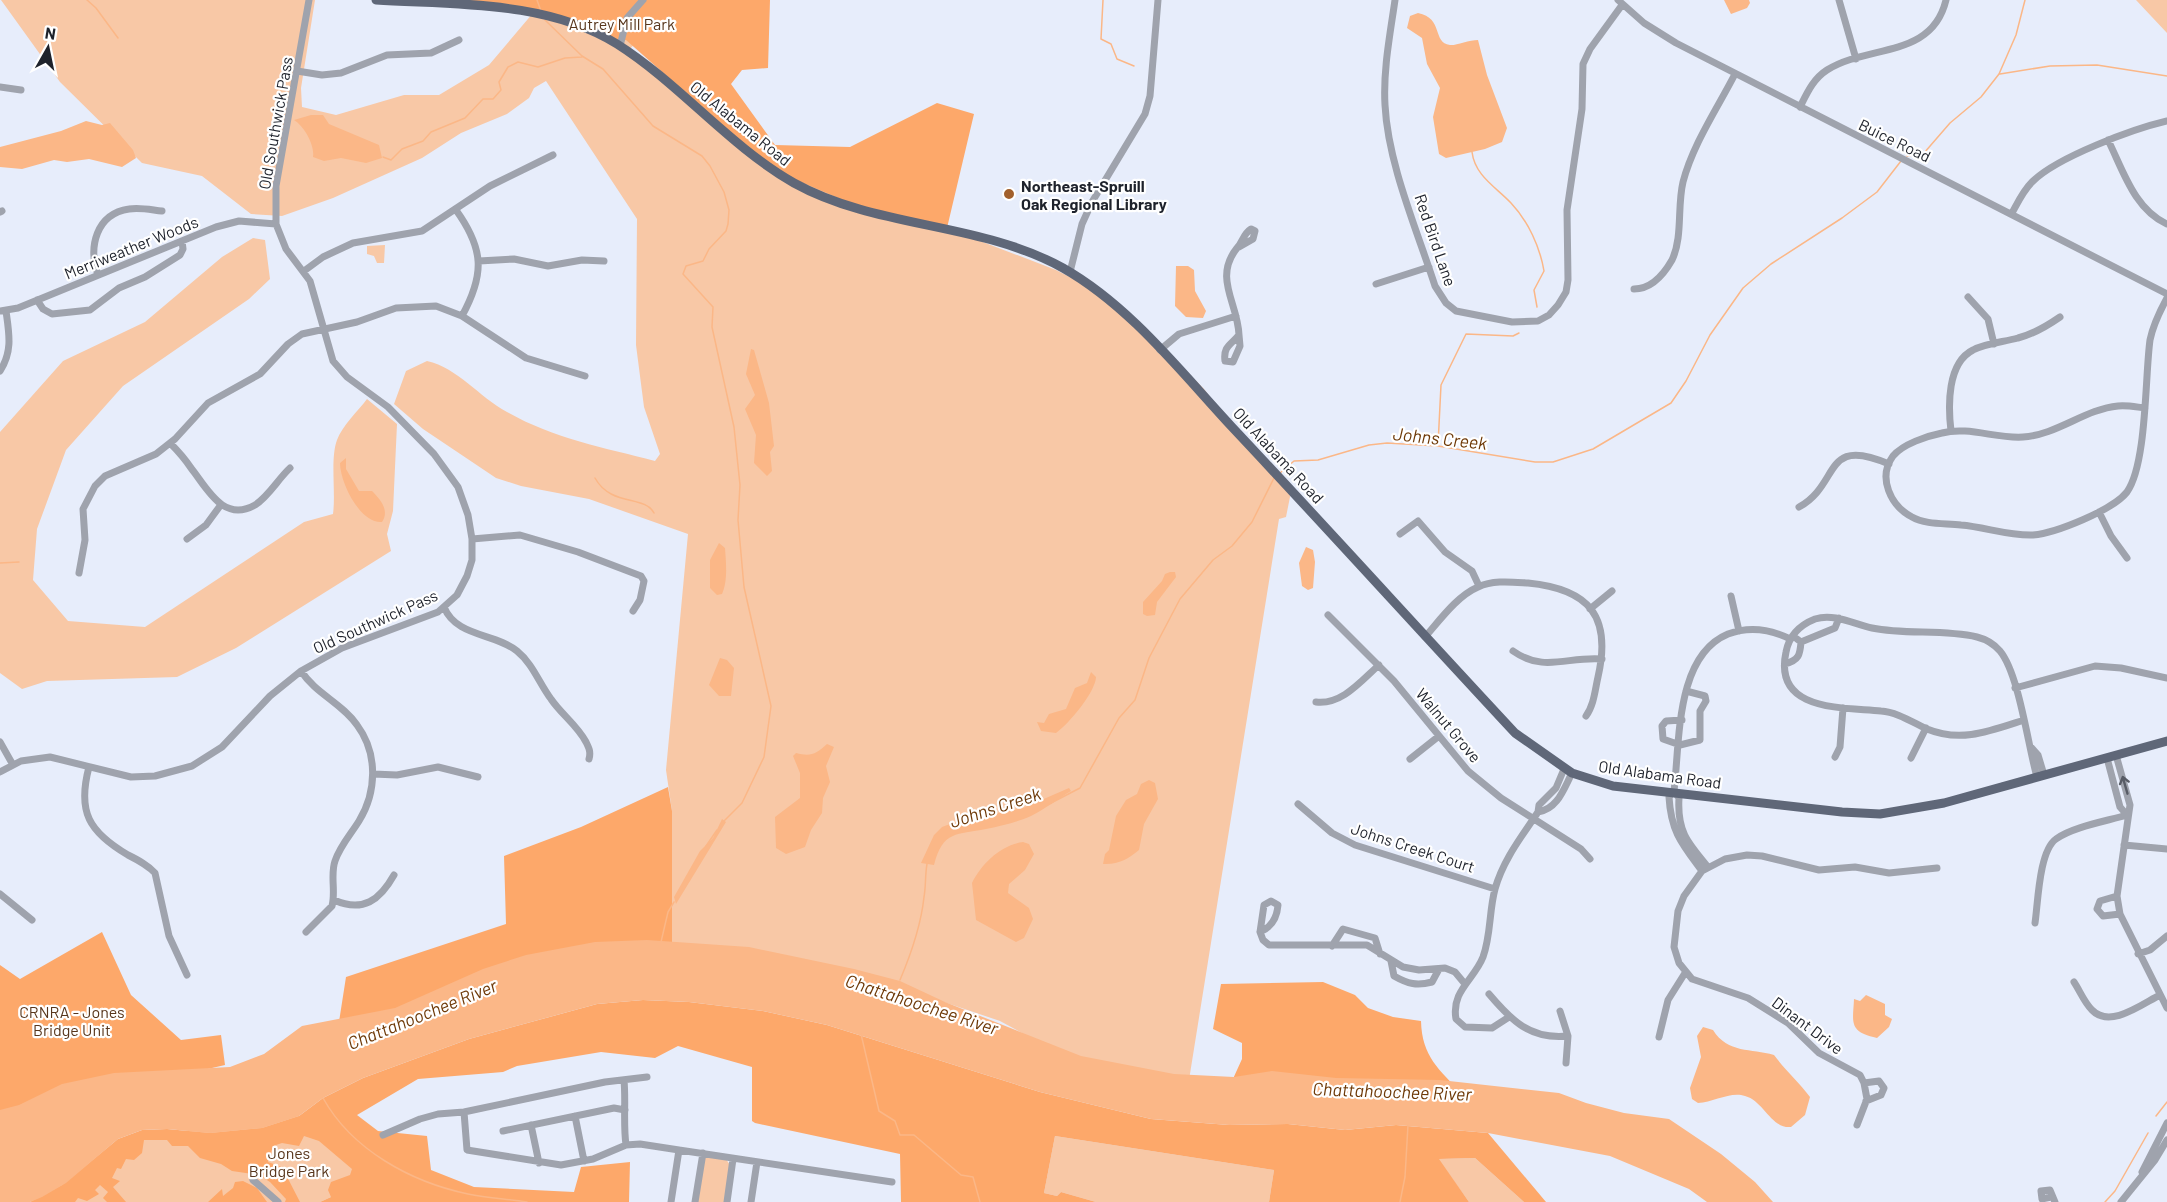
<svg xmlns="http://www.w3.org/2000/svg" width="2167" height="1202" viewBox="0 0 2167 1202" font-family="Barlow,sans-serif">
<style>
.green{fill:#f8c8a6}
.forest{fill:#fda86a}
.water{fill:#fbb787}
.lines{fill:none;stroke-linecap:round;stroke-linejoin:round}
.stream{stroke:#fbb787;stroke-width:1.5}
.minor{stroke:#9fa3ad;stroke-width:7}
.major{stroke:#5f6778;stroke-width:9}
.oneway{stroke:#585c66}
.poi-dot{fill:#a2602c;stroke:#fff;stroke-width:2}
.labels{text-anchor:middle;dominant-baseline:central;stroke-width:4.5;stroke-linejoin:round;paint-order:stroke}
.park-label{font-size:16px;fill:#58361c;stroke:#fff}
.street-label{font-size:16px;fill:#1e222b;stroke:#fff}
.poi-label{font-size:16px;font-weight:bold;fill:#1e222b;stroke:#fff;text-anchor:start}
.water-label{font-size:18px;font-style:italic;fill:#6e3907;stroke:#fff}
</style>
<rect width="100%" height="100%" fill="#e7edfb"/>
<path class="green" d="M1,0H315L301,88L302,107L336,115L404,95H439L489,65L533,13L675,0L629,50L744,150L1056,270L1105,295L1159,343L1204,389L1252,452L1292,487L1286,517L1279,519L1189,1080L1081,1060L1042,1044L1000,1021L929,997L672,947V811L666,770L688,534L589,499L521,486L496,478L423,429L394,404L406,371L427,361C458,368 479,397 507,412C552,438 605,448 655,461L660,454L644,407L636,345L637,219L546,81L534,88L529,98L507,114L461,133L422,158L333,198L282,216L251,214L202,176L142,163L60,82Z
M2136,0H2167V33Z
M253,238L265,240L270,279L249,299L123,386L66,450L37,529L33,580L68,621L145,627L304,522L333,514C336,492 330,459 337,440C342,426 358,411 367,399L397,424L393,511L387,534L391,551L236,648L177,677L47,681L22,689L0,673V432L63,361L145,322L222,257Z
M385,245L384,263H377L374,256L367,254V246Z
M299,1116L379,1175L320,1202H30L94,1161L118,1139Z
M1055,1136L1274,1170L1269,1202H1096L1061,1192L1057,1196L1044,1193Z
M709,1157L726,1159L730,1165L724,1202H697L705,1158Z
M1475,1158L1524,1202H1469L1438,1159Z"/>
<path class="forest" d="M452,0H770L768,68L742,70L731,84L775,145L850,147L937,103L974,114L947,228L850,203L773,170L626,40L613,41L534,11Z
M668,787L672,811V947L336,1041L346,977L506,924L504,856L581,827Z
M102,932L131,995L181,1040L221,1035L225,1065L0,1117V965L20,979Z
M1323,982L1355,995L1368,1008L1393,1017L1421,1021C1422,1057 1439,1069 1462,1094L1232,1081L1242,1059V1043L1213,1029L1221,984Z
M643,1000L689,1002L763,1011L827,1025L1040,1092L1151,1119L1229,1125L1288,1124L1345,1130L1396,1125L1488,1133L1546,1202H1524L1475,1158L1439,1159L1469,1202H1269L1274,1170L1055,1136L1044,1193L1057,1196L1061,1192L1096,1202H901L900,1154L755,1123L752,1121V1067L678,1046L655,1058L601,1052L517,1066L503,1072L418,1079L357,1115L378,1131L427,1136L431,1170L474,1187L574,1192L581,1167L630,1162L629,1202H320L331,1197L328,1190L331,1182L350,1175L352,1169L319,1141L304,1136L299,1146L282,1143L273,1146L268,1162L282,1167L300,1202H285L286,1199L270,1182L259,1175L232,1171L221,1164L200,1158L188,1146H172L167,1140H144L142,1153L134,1160L126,1159L121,1169L117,1168L112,1178L120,1181L113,1187L126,1202H107L103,1198L108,1192L100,1185L95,1190L99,1194L87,1201L78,1198L75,1202H30L62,1185L118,1139L142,1130L167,1129L210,1133L262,1128L299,1116L323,1098L363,1078L469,1039L597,1004Z
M243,1181L257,1188L267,1202H208L222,1189L223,1196L233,1188L235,1182Z"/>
<path class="water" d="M1724,0H1749L1750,3L1747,8L1731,14Z
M1418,13C1444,18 1432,43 1450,45C1455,46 1469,40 1478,40L1487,75L1507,128L1502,142L1485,149L1446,158L1439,154L1433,117L1440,88L1427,64L1422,38L1407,28L1410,16Z
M311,115H323L329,124L379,145L382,158L366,163L341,158L324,161L313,157C315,145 304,126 294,120Z
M86,121L102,125L110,123L133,150L136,158L122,167L89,159L67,162L54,160L22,169L0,167V147L61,131Z
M1176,266H1188L1194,270L1195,291L1206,311L1203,318L1186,317L1175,306Z
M751,349L754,350L769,403L774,446L770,452L772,471L767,476L754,463L756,435L745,409L755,395L746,374Z
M346,458V469L359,491H372C380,499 390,510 382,522C360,524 340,482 340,463Z
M719,543L725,548C726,562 728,581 722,594L717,595L710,588V560Z
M1306,547L1313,550L1315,562L1313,588L1308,590L1302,586L1299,563Z
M1170,572H1175L1176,577L1157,602L1155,615L1147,616L1143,614V602L1162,581L1165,574Z
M720,658L727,660L734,668L731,696H719L709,685Z
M1091,672L1096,677C1096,691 1069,724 1056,733L1041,731L1037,722L1044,723L1049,714L1066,709L1075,688L1087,683Z
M827,744L834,747L826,766L830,782L823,798L822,813L811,830L805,847L786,854L776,848L775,817L800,798V773L793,756L796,753C811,757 816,754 827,744Z
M1149,780L1155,783L1158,799L1144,824L1139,850C1128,859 1118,865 1103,864L1105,854L1109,850L1116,816L1126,800L1137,794L1141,784Z
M1069,788L1071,791C1058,799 1045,809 1031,816C1018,822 1000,826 986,829C957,835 943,830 934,865L921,863L934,835L942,827L958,821L1023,808Z
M722,819L726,822L676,904L674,897L700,851L713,838Z
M1023,842L1029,844L1034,854L1025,870L1009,884L1008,893L1029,908L1033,919L1024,938L1016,942L976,920L972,883C982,863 1001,845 1023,842Z
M647,940L749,947L854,969L900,981L945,1002L1081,1056L1174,1074L1234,1077L1272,1071L1336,1078L1440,1080L1559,1093L1586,1103L1624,1113L1669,1119L1721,1154L1755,1182L1773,1202H1707L1689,1189L1610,1156L1488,1133L1396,1125L1345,1130L1288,1124L1229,1125L1151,1119L1040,1092L827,1025L763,1011L689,1002L643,1000L597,1004L469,1039L363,1078L323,1098L299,1116L262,1128L210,1133L167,1129L142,1130L118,1139L66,1183L42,1197L30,1202H0V1110L19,1105L62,1084L114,1073L230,1067L264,1054L302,1026L395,1008L483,969L526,955L595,942Z
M1866,995L1885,1004V1015L1892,1019L1889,1027L1877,1038C1848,1032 1853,1022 1854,999L1860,1001Z
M1703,1027L1713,1030C1728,1054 1751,1048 1774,1055C1785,1070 1799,1082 1810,1097L1805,1115L1791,1127C1771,1129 1764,1101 1745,1096C1731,1091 1714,1102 1698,1103L1692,1099L1690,1088L1701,1057L1697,1036Z"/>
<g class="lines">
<path class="stream" d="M87,0L96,8L118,38
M537,0L541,11
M1103,0L1101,39L1111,44L1117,59L1134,66
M545,20L582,56L603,69L653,126L702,156L710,166L724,192L729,210L728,224L726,231L709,249L703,261L686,266L683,274L713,307L712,327L734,427L740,485L738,520L744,587L771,706L764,757L742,803L724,821
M2000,74L2050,66L2097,65L2167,76
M1472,152C1475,176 1496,187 1511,203C1528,221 1540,247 1544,271L1534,290L1537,307
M1907,156L1924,153L1950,123L1981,97L1999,74L2016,35L2025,0
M383,157L391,160L402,149L423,141L431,132L465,118L483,99H493L501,90L499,82L508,67L518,62L538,67L565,58L582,57
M1438,445L1441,385L1466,334L1513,336L1519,333
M1280,473L1294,461L1318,460L1369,445L1387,443L1438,446L1535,462H1553L1593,449L1671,403L1686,381L1710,335L1743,288L1771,264L1842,218L1877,192L1901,161
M595,478C611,507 645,495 654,513
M0,563L19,562
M1051,803L1080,788L1119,718L1135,700L1149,658L1180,599L1213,560L1232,546L1252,522L1274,478
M706,846L717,830
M661,942L668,912L674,902
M900,980C911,954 921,926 924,897C926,886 925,875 927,864
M861,1034L879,1111L895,1121L900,1135H914L961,1175L973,1177L980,1202
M323,1098C352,1150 411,1182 468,1194C488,1198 508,1199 527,1202
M2156,1116L2167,1102
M1400,1202L1405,1177L1408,1125
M2105,1202L2115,1191L2148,1133"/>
<path class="minor" d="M1395,0C1390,35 1383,70 1385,105C1388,164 1417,230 1435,286L1446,303L1456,311L1512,322L1538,321L1549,315L1558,305L1566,292L1568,280L1567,210L1582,109L1583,64L1590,49L1622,5
M1618,0L1644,23L1676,43L2167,294
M1839,0L1856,59
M620,46L627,18L643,0
M297,71L322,75L341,73L387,55L431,53L459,40
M0,87L21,90
M1800,107C1807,93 1813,79 1827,70C1868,44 1932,59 1946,0
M2108,140C2123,170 2134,209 2167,224
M456,210C484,249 485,274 462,316
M0,212L2,211
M2012,213C2018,202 2023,191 2032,182C2057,157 2133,129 2167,121
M1239,247L1253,239L1255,231L1251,229C1243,234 1243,242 1237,248C1213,278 1238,303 1239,335C1231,345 1223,346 1225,361L1233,362L1240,346L1239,335
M479,261L514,259L548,266L582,260L604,261
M304,271L323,257L353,243L422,231L490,186L553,155
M1070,272L1082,224L1092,202L1145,114L1150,96L1158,0
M98,275C88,247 96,214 129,209C140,207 152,210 162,211
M1376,284L1429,267
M1634,289C1651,289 1664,274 1672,260C1683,237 1677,207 1683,182C1693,144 1717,109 1735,74
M1968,297L1988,319L1994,344
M37,300L43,309L52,314L90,310L119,288L145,277L180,255L183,249L182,241
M0,311L18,308L216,227L239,221L276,224
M1160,350L1179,334L1236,316
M0,371C13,351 9,333 6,311
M2145,408C2136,407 2127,405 2118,406C2085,409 2057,435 2023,437C1997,439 1968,426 1942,433C1927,436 1903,444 1893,456C1877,478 1891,506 1912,517C1926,525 1945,523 1961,525C1985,527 2009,536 2033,535C2056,533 2113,510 2127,492C2147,464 2145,375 2150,340C2153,325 2160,311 2167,298
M1951,431C1948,406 1947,363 1973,350C1986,343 2004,342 2018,338C2034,334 2047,326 2060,317
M170,443C178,451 185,459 191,468C207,488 223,523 255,505C269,496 278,479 290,468
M1799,507C1841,484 1822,435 1889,464
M2099,512L2111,536L2127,558
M1400,534L1418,521L1445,552L1472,571L1479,586
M187,539L206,525L220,506
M472,539L520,535L578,552L641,576L644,581L640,600L633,611
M79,573L85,540L83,509L95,486L105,476L156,454L175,439L208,403L260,374L288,344L302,334L357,322L396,308L436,306L462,316L526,358L585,376
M1731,596L1739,631
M444,607C456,637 495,633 517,651C533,664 539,683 551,699C561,714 577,725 586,742C589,748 591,752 589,759
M1590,609L1612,591
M1328,615L1394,681L1468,771L1501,798L1581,849L1590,859
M1425,637C1440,620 1457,596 1478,587C1493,580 1511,582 1528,583C1589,589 1612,616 1598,677C1595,690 1594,705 1586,716
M1801,642L1835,628L1839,618
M1513,651C1544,673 1568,656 1602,659
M1785,664C1799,660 1800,655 1801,642L1797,639
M301,671C316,694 342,703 357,725C378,753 377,792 359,821C351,834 340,846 335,861C330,875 336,891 332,906L306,932
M2015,688L2095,666L2121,668L2167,678
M1316,702C1342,705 1361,681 1379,665
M1682,720L1666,721L1662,726L1663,739L1680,745L1700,740V711L1706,701L1705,696L1686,691
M2024,720C1990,731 1961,743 1927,729C1912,722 1897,712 1881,711C1843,707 1773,712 1786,652C1789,636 1800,625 1815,619C1834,613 1854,624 1872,628C1906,635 1943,629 1977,637C1985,639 1994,644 2000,651C2019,674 2028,746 2037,777
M0,742L13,765
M2030,746L2038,755L2044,775
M2116,755L2130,805L2117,896L2120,914L2167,1008
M1835,757L1840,747L1843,708
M1911,758L1926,728
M2107,758L2120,807L2127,815
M1410,759L1439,736
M89,767C77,812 89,832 128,855C138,860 148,865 155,873L169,936L187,975
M0,772L21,761L50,757L131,777L155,776L192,766L222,747L270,696L301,671L342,648L438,612L457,595L467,576L472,560V539L468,515L458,487L434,454L388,407L347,377L333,361L310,281L286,249L276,224V186L309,0
M373,774L397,775L438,767L478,777
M1674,791L1679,798C1677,831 1687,842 1708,867
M1298,804L1332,833L1355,845L1495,889
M1538,812C1558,809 1564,788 1572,773
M2124,845L2167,849
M1702,871C1682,844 1671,832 1669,797L1674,791C1680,742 1675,656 1728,634C1749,626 1770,629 1790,639
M0,894L32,920
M2117,896L2100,901L2097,909L2103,916L2120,914
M334,900C363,913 380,900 394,875
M1271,901L1278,905C1277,918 1272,927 1260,932L1264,905Z
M2035,923C2038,903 2039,851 2056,839C2072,827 2107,821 2127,815
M1260,932L1263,940L1269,945H1367L1403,967L1419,970L1445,968L1455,972L1465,984
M1332,946L1343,929L1375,938L1380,954
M2138,954L2150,950L2167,936
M1391,961L1394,976C1408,984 1417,986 1432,982L1439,969
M2074,982C2080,991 2084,1002 2092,1010C2110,1029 2142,1004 2160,995
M1489,994C1511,1020 1530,1040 1568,1036
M1560,1011L1568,1036L1566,1063
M1509,1017L1492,1028L1465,1027L1456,1019C1451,991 1474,980 1483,957C1491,935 1489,911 1495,889C1503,860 1522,836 1538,812L1539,805L1556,788L1564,769
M1659,1037L1668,1000L1685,973
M624,1080C626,1102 623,1123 626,1145
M1864,1083L1879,1081L1884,1088L1881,1095L1866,1101
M464,1112L467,1150L561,1165L593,1159L626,1145L640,1144L679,1150
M575,1116L584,1161
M531,1125L539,1163
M1857,1125L1867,1099L1864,1083L1860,1075L1819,1053L1788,1023L1748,998L1692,979L1679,963L1674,947L1678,911L1684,896L1702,871L1725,859L1747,855L1762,856L1819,870L1855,867L1889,873L1937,868
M503,1131L614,1108L625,1110
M383,1135L420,1119L438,1114L464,1112L605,1082L647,1077
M2142,1172L2167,1123
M253,1180L278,1202
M2051,1197L2042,1199L2041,1191L2050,1190L2055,1202
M671,1202L679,1150L892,1182
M695,1202L703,1153
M727,1202L733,1159
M751,1202L757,1162
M2121,1202L2155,1160L2167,1140"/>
<path class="major" d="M376,0C455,5 546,0 617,44C680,84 729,146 794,183C877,229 981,222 1063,268C1130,306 1180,371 1232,427C1327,528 1420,631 1515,733L1572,773L1613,786L1842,812L1880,814L1944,803L2167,741"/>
</g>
<defs><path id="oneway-shaft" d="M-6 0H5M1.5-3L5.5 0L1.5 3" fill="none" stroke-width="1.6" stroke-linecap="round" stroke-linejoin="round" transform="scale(1.5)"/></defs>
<use class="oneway" href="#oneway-shaft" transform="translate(2125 785) rotate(-106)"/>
<circle class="poi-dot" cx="1009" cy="194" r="6"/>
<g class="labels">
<g class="park-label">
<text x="622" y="23">Autrey Mill Park</text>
<text x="72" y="1011">CRNRA - Jones<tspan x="72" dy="18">Bridge Unit</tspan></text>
<text x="289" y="1152">Jones<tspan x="289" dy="18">Bridge Park</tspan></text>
</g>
<g class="street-label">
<text transform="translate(275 123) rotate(-80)">Old Southwick Pass</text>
<text transform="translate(741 123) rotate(39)">Old Alabama Road</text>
<text transform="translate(1895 140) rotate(26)">Buice Road</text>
<text transform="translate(1436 240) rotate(71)">Red Bird Lane</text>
<text transform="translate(131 247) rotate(-22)">Merriweather Woods</text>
<text transform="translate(1279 455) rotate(47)">Old Alabama Road</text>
<text transform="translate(375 621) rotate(-24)">Old Southwick Pass</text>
<text transform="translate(1449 725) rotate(50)">Walnut Grove</text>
<text transform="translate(1660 774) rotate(8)">Old Alabama Road</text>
<text transform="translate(1413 847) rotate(18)">Johns Creek Court</text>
<text transform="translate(1808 1025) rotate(37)">Dinant Drive</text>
</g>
<g class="poi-label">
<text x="1021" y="185">Northeast-Spruill<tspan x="1021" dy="18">Oak Regional Library</tspan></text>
</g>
<g class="water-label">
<text transform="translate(1440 438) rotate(6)">Johns Creek</text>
<text transform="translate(995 807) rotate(-18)">Johns Creek</text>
<text transform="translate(922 1004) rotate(18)">Chattahoochee River</text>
<text transform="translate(422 1014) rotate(-22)">Chattahoochee River</text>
<text transform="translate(1392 1091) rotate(2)">Chattahoochee River</text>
</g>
</g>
<g transform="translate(48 48) rotate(9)" stroke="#ffffff" stroke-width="4.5" paint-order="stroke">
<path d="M0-4.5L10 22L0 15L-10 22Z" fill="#1e222b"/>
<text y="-9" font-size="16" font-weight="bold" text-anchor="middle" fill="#1e222b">N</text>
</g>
</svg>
